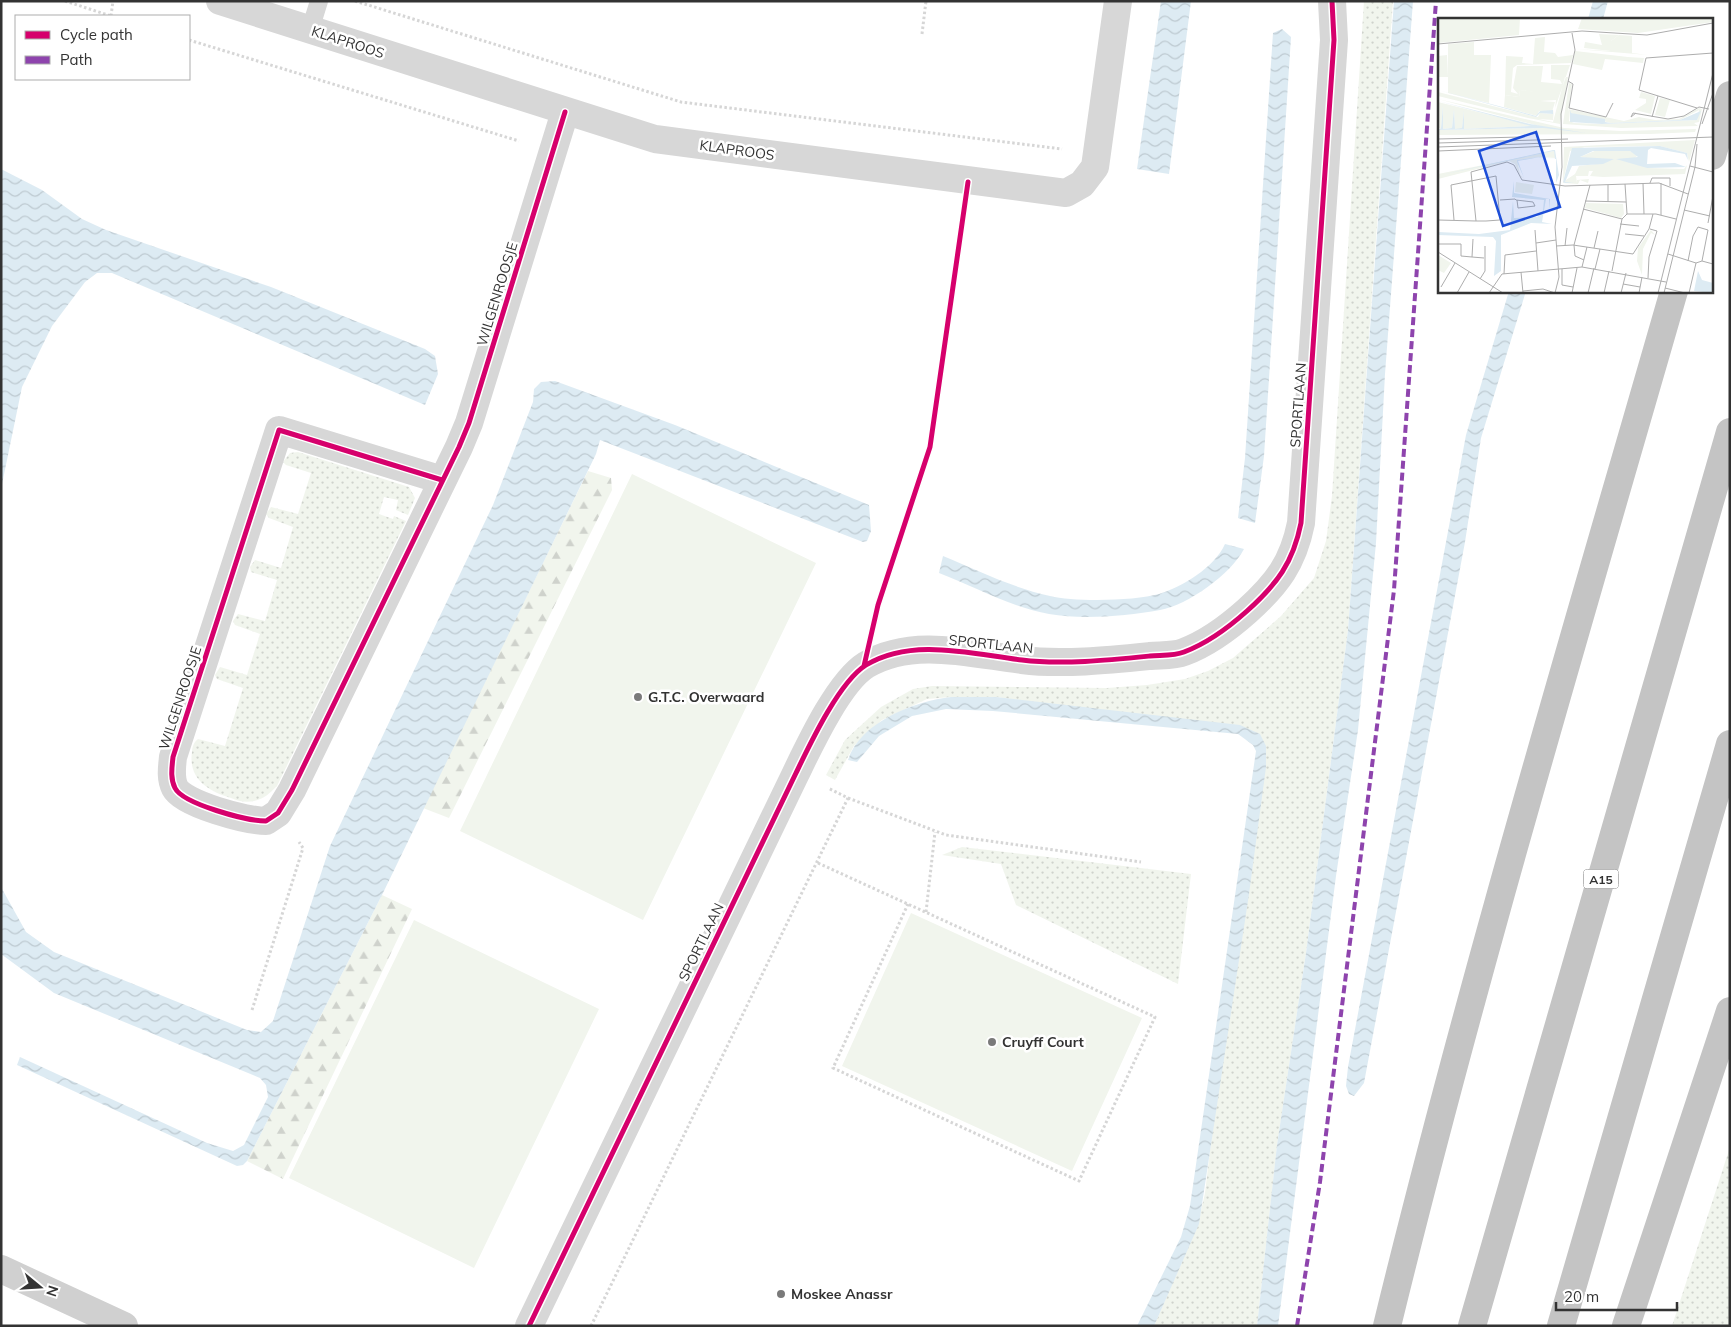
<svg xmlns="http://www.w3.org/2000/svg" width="1731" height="1327" viewBox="0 0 1731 1327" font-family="Mulish,sans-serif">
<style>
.grass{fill:url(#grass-dots)}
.forest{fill:url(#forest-firs)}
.pitch{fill:#f1f5ed}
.water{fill:url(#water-waves)}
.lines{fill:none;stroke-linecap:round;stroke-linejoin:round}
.path{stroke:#d6d6d6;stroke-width:3;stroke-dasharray:2.5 2.5;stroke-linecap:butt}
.lane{stroke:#d7d7d7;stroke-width:18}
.street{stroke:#d7d7d7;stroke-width:28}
.secondary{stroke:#d0d0d0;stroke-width:28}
.highway{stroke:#c4c4c4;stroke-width:28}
.quiet{stroke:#8e44ad;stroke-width:4;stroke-dasharray:8 4;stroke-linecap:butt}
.cycleway-casing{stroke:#fff;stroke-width:8}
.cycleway{stroke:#d6006c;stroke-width:5}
.poi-dot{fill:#7a7a7a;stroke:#fff;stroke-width:2}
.labels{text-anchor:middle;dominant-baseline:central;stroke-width:5;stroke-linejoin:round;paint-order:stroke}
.shield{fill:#fff;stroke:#707070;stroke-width:1}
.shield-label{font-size:12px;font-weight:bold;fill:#333}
.street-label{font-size:14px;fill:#333;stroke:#fff}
.poi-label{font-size:14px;font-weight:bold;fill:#333;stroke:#fff;text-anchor:start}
.inset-road{fill:none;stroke:#adadad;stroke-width:1}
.view{fill:#1d4ed8;fill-opacity:0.15;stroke:#1d4ed8;stroke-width:2.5}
.inset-edge{fill:none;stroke:#333;stroke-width:2.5}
</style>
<defs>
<pattern id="grass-dots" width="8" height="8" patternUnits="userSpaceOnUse" patternTransform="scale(1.25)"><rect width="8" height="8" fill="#f1f5ed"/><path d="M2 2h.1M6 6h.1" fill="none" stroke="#cfd2cc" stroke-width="1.8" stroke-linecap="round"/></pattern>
<pattern id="forest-firs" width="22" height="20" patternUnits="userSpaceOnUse" patternTransform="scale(1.25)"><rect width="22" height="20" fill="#f1f5ed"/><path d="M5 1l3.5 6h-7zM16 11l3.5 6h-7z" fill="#cfd2cc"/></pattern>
<pattern id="water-waves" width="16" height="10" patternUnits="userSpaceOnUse" patternTransform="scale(1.25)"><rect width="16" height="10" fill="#ddebf3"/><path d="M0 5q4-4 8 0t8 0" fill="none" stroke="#becad1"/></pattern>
</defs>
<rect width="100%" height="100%" fill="#fff"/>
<path class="grass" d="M1364,1H1393L1348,630L1306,953L1277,1146L1257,1326H1154L1198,1224L1205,1193L1259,734L996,697H951L927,699L882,720L854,746L835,780L826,775L845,740L881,707L913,689L932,686L1107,688L1147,685L1185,679L1208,671L1233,658L1281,616L1314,578L1326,541L1332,496Z
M298,452L409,487L415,498L408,515L396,510L398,500L384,497L379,514L393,519L394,516L406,521L277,786C270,793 264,799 254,801C246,803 238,801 231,798C208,791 188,779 192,752C192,747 194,742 198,739L225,746L243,688L217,679L215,675L220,667L247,675L260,634L235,625L233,621L238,614L265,621L277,580L251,572L250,567L255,560L281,568L293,527L269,518L266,514L271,507L298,514L311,473L286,465L283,462L290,453Z
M962,847L1191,874L1178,984L1016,905L1001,864L942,855Z
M1730,1147V1326H1672Z"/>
<path class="forest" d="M588,471L611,478L612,490L449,818L423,808Z
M382,895L412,909L283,1179L247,1161Z"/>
<path class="pitch" d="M632,474L816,563L643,920L460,831Z
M911,913L1142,1018L1072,1171L842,1066Z
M414,920L599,1009L474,1268L289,1178Z"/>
<path class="water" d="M1161,1H1191L1169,174L1137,169Z
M1394,1H1413L1385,374L1376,543L1358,730L1336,876L1278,1326H1257L1277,1145L1306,953L1348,630Z
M1593,1H1608L1603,19H1588Z
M1282,29L1291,37L1264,456L1255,523L1238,518L1245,458L1273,33Z
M1,169L42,190L82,219L106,230L271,287L425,349L435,356L438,374L425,405L112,273H97L85,282L52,326L22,387L1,489Z
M1509,291H1526L1481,438L1465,542L1364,1083L1354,1096L1349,1094L1346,1086L1348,1067L1466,435Z
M555,381L675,425L869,505L871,531L867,541L863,542L600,440L596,454L382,895L247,1161L243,1165L237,1166L17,1065L20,1057L207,1143L233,1151L244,1145L268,1097L266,1085L260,1078L54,993L1,954V887L26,932L54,952L247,1030L261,1032L273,1021L330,846L493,505L533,402L534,389L541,382Z
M1225,544L1244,549C1231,574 1188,605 1160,610C1126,616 1083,620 1049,614C1013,608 973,586 939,573L943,556C977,570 1013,588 1050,596C1074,602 1135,601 1159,594C1182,587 1215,567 1225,544Z
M951,697H996L1240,725L1260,734L1266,746V767L1249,894L1199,1224L1154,1326H1137L1181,1237L1190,1206L1256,751L1253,745L1238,734L993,711L946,709L912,716L879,736L857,762L848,760C860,722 915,701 951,697Z"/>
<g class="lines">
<path class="path" d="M65,1L111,16
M355,1L681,102L1062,149
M111,16L113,1
M922,34L926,1
M189,40L519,141
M848,798L946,835L1141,862
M818,863L1155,1017L1079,1181L833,1068L908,904
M926,912L935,832
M252,1010L303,848L299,842
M591,1326L848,798L828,788"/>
<path class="lane" d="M310,30L319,1"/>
<path class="street" d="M220,1L655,139L1066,193L1082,184L1095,167L1118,1
M442,480L279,430L173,757C172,767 170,778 175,788C183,804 247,821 266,821L278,813L292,790L459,447L469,423L565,112
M529,1326L796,773C810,744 839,682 866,665C912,637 972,654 1022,660C1061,665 1110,660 1150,656C1161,655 1174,656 1184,652C1208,643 1228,628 1247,611C1277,584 1293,563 1301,523L1334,40L1332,1"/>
<path class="secondary" d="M1,1269L124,1326"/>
<path class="highway" d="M1712,156L1730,95
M1387,1326C1472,978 1575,635 1674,291
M1472,1326L1730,432
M1561,1326L1730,744
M1626,1326L1730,1011"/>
<path class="quiet" d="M1297,1326L1320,1182L1394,590L1436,1"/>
<g class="cycleway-casing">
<path id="cycleway" d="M442,480L279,430L173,757C172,767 170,778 175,788C183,804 247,821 266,821L278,813L292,790L459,447L469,423L565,112
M864,666L878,605L930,447L968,182
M529,1326L796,773C810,744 839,682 866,665C912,637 972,654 1022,660C1061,665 1110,660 1150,656C1161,655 1174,656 1184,652C1208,643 1228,628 1247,611C1277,584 1293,563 1301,523L1334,40L1332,1"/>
</g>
<use href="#cycleway" class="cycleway"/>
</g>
<g class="poi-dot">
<circle cx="638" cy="697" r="5"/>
<circle cx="992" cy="1042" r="5"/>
<circle cx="781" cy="1294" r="5"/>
</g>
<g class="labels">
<rect class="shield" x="1583.5" y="869.5" width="35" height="19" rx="4"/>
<g class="shield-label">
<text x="1601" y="879">A15</text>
</g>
<g class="street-label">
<text transform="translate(348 42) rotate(18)">KLAPROOS</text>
<text transform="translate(737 150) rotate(8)">KLAPROOS</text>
<text transform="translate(497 294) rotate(-73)">WILGENROOSJE</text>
<text transform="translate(1298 405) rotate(-86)">SPORTLAAN</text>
<text transform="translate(991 644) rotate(6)">SPORTLAAN</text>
<text transform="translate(180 698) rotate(-72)">WILGENROOSJE</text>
<text transform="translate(701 942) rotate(-64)">SPORTLAAN</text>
</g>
<g class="poi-label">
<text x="648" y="697">G.T.C. Overwaard</text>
<text x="1002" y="1042">Cruyff Court</text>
<text x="791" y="1294">Moskee Anassr</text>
</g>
</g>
<g transform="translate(1438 18)">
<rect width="275" height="275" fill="#fff"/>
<path d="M0,0H82L81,17L0,25ZM144,0H275V4L200,15L140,11ZM181,17L194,18V35L210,37L138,31L172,33L173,23ZM107,19L106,34L117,35L120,39L135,37L133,45L79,47L75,50L73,74L80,76L75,70L79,48H105L103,64L124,66L122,62L113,61V47H132L117,90L118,82L102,83V75L82,72L81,79L67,77L68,38L85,39L84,45L95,46L97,20ZM36,24V37H53L51,85L10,75V26ZM137,33L190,39L206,40L205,45L167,41L164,52L135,46ZM127,59H130L122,106L90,100L0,78V74L94,98L100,99L102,95L115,96L116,91L115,102L100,101L115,104ZM131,65L134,66L130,94V91L186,103L201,99L217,102L241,101L261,90L264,91L261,104L256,105L260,108L183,110L125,106ZM132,92V95L173,105L242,102L261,92L259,102L164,106L136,105L131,103ZM203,74L217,78L213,96L197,92L208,85V81L201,80ZM0,81L126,110L183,113L258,111L257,114L212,116L0,117V112L108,110ZM257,122L251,144L249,135L222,128L147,129L132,133L125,164L137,156L141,148L167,145L170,140L162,142L142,139L159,132L192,133L200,137L196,141L209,150L246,151L249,147L247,156L165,159L152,158L155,153H151L150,158H138L139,165V162L151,161L150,165L142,162L140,166L125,165L126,129ZM116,133L118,140L101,139L79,142L82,157L87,161L82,158L77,146L71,143L0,161V156ZM148,185L185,186L186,196L183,200L151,191L147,190ZM213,212L217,217L213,215L205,231L204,257L199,243L200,230ZM0,237L13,245L6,255L0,252Z" fill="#f1f5ed" fill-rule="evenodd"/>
<path d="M161,16L181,17L173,23V33L146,30L147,24L164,27ZM0,84L92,107L93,108L26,111V93L24,111H17L16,91L14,110L5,111V88L3,110H0Z" fill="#f1f5ed"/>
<path d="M9,37L10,59H0V38ZM165,137H196V147H166Z" fill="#f1f5ed"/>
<path d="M82,72L102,74V83L117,84L114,94L101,93L99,98L66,89L67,77L81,79ZM222,80L232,82L227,99L217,97ZM78,164L96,167L94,176L77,174Z" fill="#f1f5ed"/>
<path d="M0,72L98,98L102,93L115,92V96L102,95L98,99ZM0,83L92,106L148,115L106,110L0,112L3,110L5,88V111L14,110L16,91L17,111L24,110L26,93V111L93,108ZM132,92L133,95L167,101V104L173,105L242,102L263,93L259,102L164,106L132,104ZM222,128L249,135L250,142L247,136L213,130L210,132L209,146L237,145L248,149L209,150L178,141L200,139L192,133H155L142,139L176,141L165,146L134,148L127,164L136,165H127L125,164L134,130ZM115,132H117L121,157L118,165V141L102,139L80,143L86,160L79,144V142L101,139L117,141L116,133L3,157ZM76,163V175L112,181L111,192V181H108L104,204L114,206L93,205L63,217V253L56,258L58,223L55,219L0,217V214L41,216L72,212L75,183L76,200L99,199L105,193L106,182L74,179ZM260,253L264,262L275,265V275L256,273Z" fill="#ddebf3"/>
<path class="inset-road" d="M0,26L144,13L209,17L275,5M130,63L135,66L131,90L168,99L175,85M259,90L201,72L208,40L275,35M198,95L193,99L195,95L230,101L246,98L261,89L271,91M214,99L220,78M264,106L275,75M0,121L84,119M0,125L130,121M0,129L275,119M0,133L113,128M252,148L275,154M205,165L206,196M212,165L214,160H232V168M223,165V197M187,166L189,196M170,167V184M62,182L77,181L78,182L95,184L97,188L80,190L79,182M147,183L188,184M145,191L184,201L189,196H218L238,201M246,192L272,198M0,202L38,203H48L62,202L58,158L13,167L16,202M38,203L33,154L69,144L76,147L84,162L127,168L221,165L250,176M270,205L275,178M182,206L201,208M97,212L100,253M187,216L206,218M35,221L34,239L46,240M98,225L118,222M0,226H23V238L34,239M118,228L135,227L195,236L211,211L215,196M127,228L129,210M156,230L160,213M0,234L65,275M230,236L258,245L264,243L275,246M146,242L137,238L136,227L152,167M250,243L255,218L260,209L270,212L264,243M144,249L149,229M124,251V267L135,269M157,251L162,231M174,253L184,201M83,254L85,275M66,256L67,237L98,233M210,260L211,239L219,213L212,211M42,261L47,253V228M185,266L202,269M3,269L17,245M227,270L247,275M85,273L105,271L117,275M19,275L31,254M51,275L64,256L144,249L228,264M117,275L121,259L117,209L124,149L123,96L137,32L134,15M134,275L139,250M150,275L156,250M166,275L171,253M183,275L188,255M201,275L204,259M220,275L275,55M226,275L257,149L259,126M251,275L258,245"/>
<path class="view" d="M98,114L122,189L65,208L41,133Z"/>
<rect width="275" height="275" class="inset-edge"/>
</g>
<rect width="1731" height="1327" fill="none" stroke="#333333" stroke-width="5"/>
<rect x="15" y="15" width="175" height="65" fill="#ffffff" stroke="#adadad"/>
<rect x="25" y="31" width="25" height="8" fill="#d6006c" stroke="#adadad"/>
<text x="60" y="40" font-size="15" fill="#333333">Cycle path</text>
<rect x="25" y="56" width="25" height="8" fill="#8e44ad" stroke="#adadad"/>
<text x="60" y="65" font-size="15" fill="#333333">Path</text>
<g transform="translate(40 1287) rotate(108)" stroke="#ffffff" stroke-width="4" paint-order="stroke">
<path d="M0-4L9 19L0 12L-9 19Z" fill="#333333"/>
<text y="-8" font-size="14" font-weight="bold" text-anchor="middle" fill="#333333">N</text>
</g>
<path d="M1556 1302v8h121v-8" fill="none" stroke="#333333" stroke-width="2.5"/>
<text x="1564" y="1302" font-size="15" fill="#333333" stroke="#ffffff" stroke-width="4" paint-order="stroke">20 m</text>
</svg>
